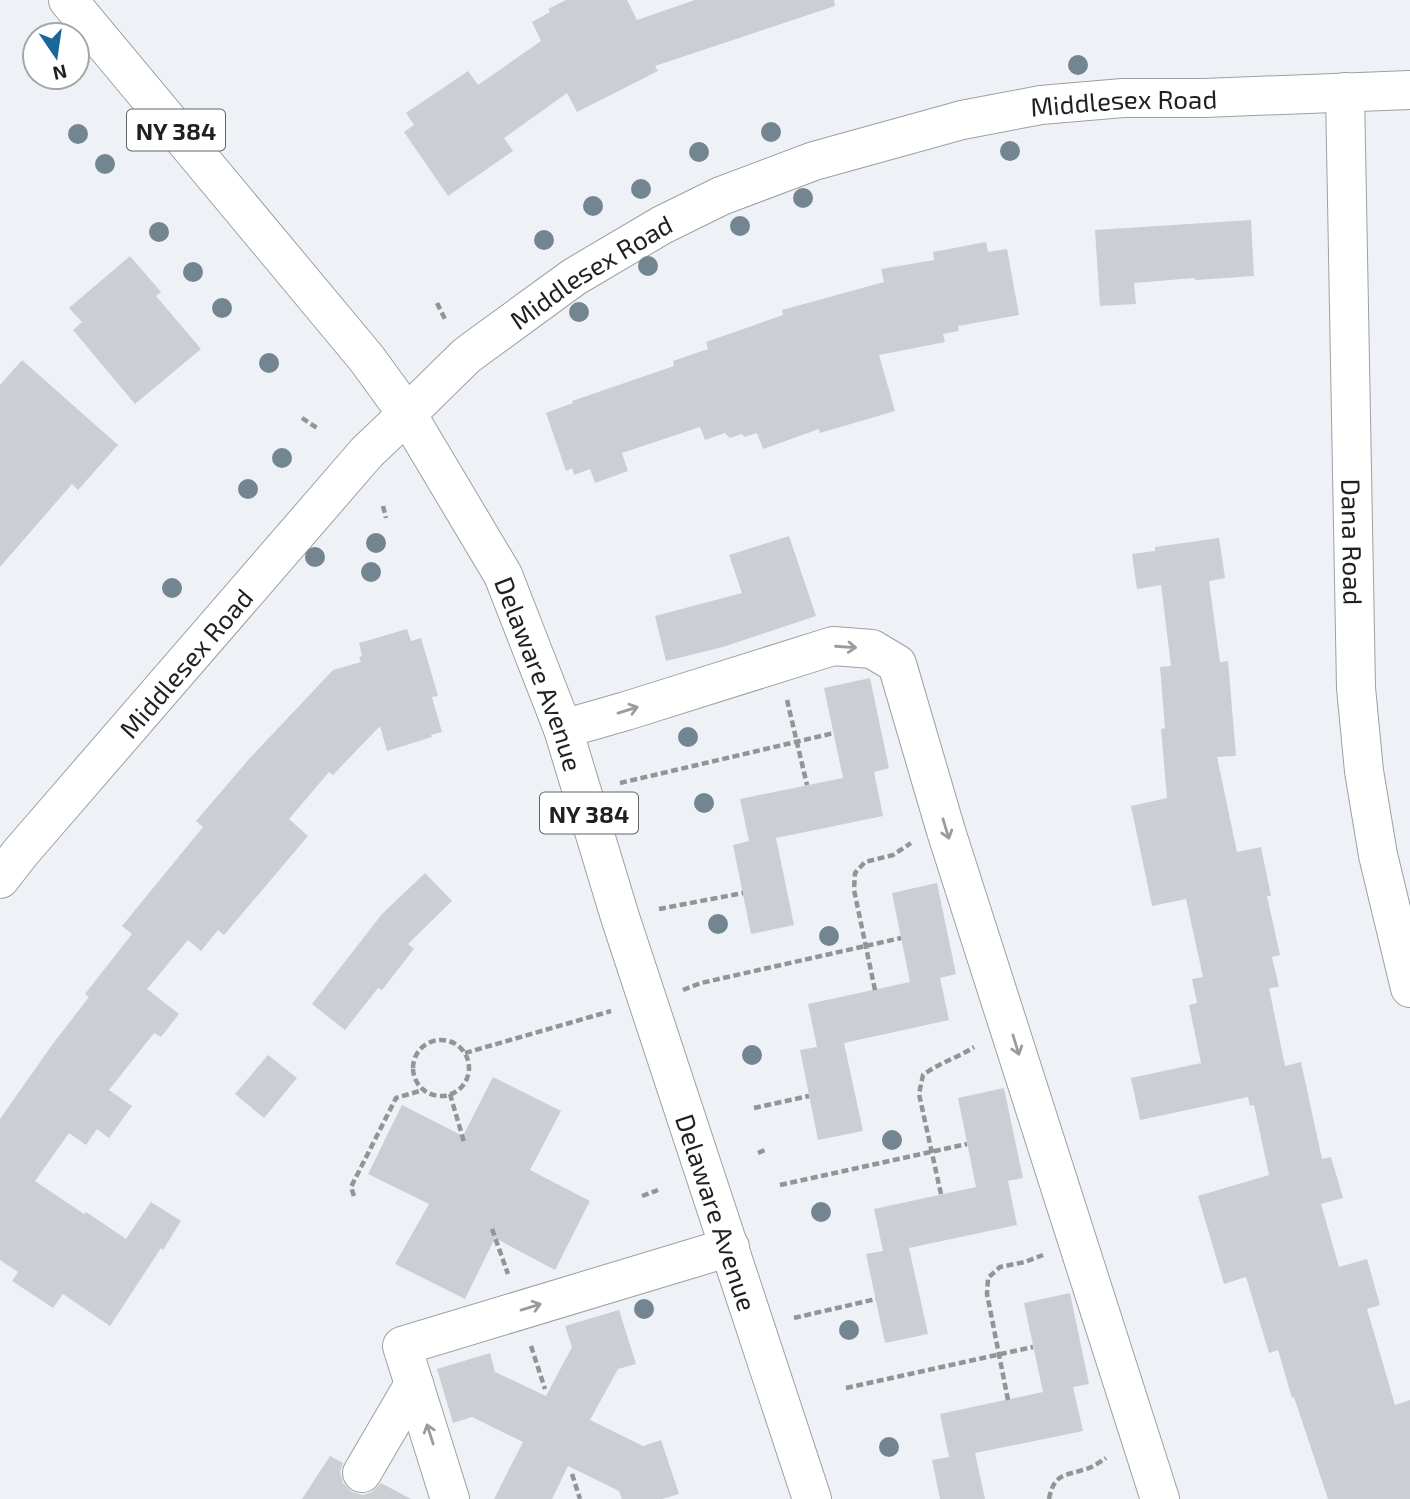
<svg xmlns="http://www.w3.org/2000/svg" width="1410" height="1499" viewBox="0 0 1410 1499" font-family="'Exo 2',sans-serif">
<style>
.building{fill:#cbcfd3}
.lines{fill:none;stroke-linecap:round;stroke-linejoin:round}
.minor-casing{stroke:#9ca0a3;stroke-width:40}
.major-casing{stroke:#9ca0a3;stroke-width:40}
.path{stroke:#929598;stroke-width:4.5;stroke-dasharray:7 3.5;stroke-linecap:butt}
.minor{stroke:#fff;stroke-width:38}
.major{stroke:#fff;stroke-width:38}
.tree{fill:#748592}
.oneway{stroke:#9a9b9c}
.labels{text-anchor:middle;dominant-baseline:central;stroke-width:5;stroke-linejoin:round;paint-order:stroke}
.shield{fill:#fff;stroke:#626364;stroke-width:2}
.shield-label{font-size:24px;font-weight:bold;fill:#1f2022}
.street-label{font-size:26px;fill:#1f2022;stroke:#fff}
</style>
<rect width="100%" height="100%" fill="#eef2f6"/>
<path class="building" d="M566,0H627L637,20L695,0H834L835,6L655,66L658,71L577,112L567,93L504,138L513,151L448,196L404,132L414,125L406,113L468,71L478,85L541,41L532,22L550,12L548,9Z
M1251,220L1254,276L1196,280L1194,278L1134,283L1136,304L1100,306L1095,230Z
M986,242L988,252L1007,249L1019,315L958,326L959,331L943,334L945,342L879,355L895,411L820,433L819,429L763,449L757,433L744,437L742,434L730,438L725,433L705,440L700,427L622,453L628,471L595,483L590,469L574,475L572,468L566,471L546,413L573,403L572,401L674,366L673,361L708,349L706,342L783,315L782,310L884,282L881,269L934,260L933,252Z
M130,256L161,292L156,296L201,349L135,404L73,330L82,322L69,308Z
M22,360L118,445L78,490L72,484L0,567V385Z
M789,536L816,616L723,647L666,661L655,616L742,593L729,555Z
M1219,538L1225,578L1209,581L1220,662L1228,661L1236,756L1217,757L1237,852L1261,847L1271,896H1267L1280,955L1272,957L1279,987L1269,988L1285,1066L1301,1062L1322,1159L1331,1157L1343,1198L1321,1204L1339,1267L1367,1259L1380,1305L1367,1309L1395,1405L1410,1400V1499H1328L1294,1397L1292,1398L1278,1350L1269,1353L1246,1277L1224,1284L1198,1196L1269,1175L1254,1105L1250,1106L1248,1097L1140,1120L1131,1078L1201,1063L1189,1005L1197,1003L1192,979L1203,977L1186,899L1152,906L1131,806L1167,798L1161,729L1165,728L1160,667L1171,666L1161,585L1137,589L1132,554L1155,551V547Z
M407,629L411,641L421,638L438,696L432,697L442,732L431,735L432,737L387,751L380,726L333,775L329,772L289,819L308,836L224,935L218,930L201,951L188,940L147,989L179,1014L161,1037L154,1033L109,1090L132,1106L109,1138L97,1129L86,1145L69,1133L35,1181L84,1214L86,1212L126,1239L151,1202L181,1221L163,1250L161,1248L110,1326L63,1294L53,1308L12,1281L18,1272L0,1260V1119L52,1045L89,997L85,994L132,934L122,926L203,827L196,821L250,758L333,670L361,662L359,657L362,656L359,643Z
M870,678L889,768L874,772L883,816L776,838L794,925L751,934L733,845L749,841L740,799L843,778L824,688Z
M425,873L452,901L408,944L414,949L382,990L378,988L345,1030L312,1004L382,914Z
M937,883L956,974L940,978L949,1020L844,1043L863,1131L818,1140L800,1050L817,1047L808,1004L910,982L892,893Z
M268,1055L297,1078L264,1118L235,1094Z
M493,1077L561,1111L530,1170L590,1201L555,1270L495,1238L465,1299L395,1264L429,1204L368,1174L402,1105L463,1136Z
M1004,1088L1023,1178L1008,1181L1017,1225L909,1248L928,1334L885,1343L866,1254L883,1251L874,1209L976,1187L958,1098Z
M1070,1293L1089,1384L1073,1387L1083,1431L975,1453L985,1499H940L932,1460L949,1457L940,1414L1043,1392L1024,1303Z
M619,1310L636,1364L618,1369L590,1420L643,1446L661,1440L679,1494L662,1499H622L619,1491L568,1466L552,1499H494L523,1442L472,1417L453,1423L437,1369L490,1353L495,1372L546,1396L572,1347L565,1326Z
M330,1456L343,1463L340,1472L343,1483L352,1492L363,1495L372,1492L381,1483L411,1499H302Z"/>
<g class="lines">
<g class="minor-casing">
<g id="minor">
<path id="s1" d="M1345,92L1356,688L1364,771L1378,855L1410,988"/>
<path d="M563,729L626,711L833,646L872,649L897,664L946,831L1160,1499"/>
<path id="s2" d="M0,879L21,852L367,452L407,414L466,356L478,347L574,277L662,225L721,196L814,161L962,120L1041,105L1123,98H1204L1410,90"/>
<path d="M362,1473L414,1384"/>
<path d="M450,1499L402,1346L730,1247"/>
</g>
</g>
<g class="major-casing">
<g id="major">
<path id="s3" d="M68,0L367,359L407,414L503,575L563,729L620,917L812,1499"/>
</g>
</g>
<path class="path" d="M437,303L446,321
M302,418L317,428
M383,506L386,518
M787,700L807,785
M620,783L834,733
M659,909L743,893
M683,990L701,983L901,938
M875,990L854,890L855,873L865,862L893,855L911,843
M413 1068a28 28 0 1 1 56 0a28 28 0 1 1-56 0Z
M465,1053L611,1011
M450,1094L464,1142
M754,1108L809,1096
M758,1153L767,1149
M780,1185L967,1144
M941,1194L919,1094L923,1075C939,1063 957,1058 974,1047
M354,1196L351,1187L396,1098L423,1090
M642,1196L658,1190
M492,1229L508,1274
M794,1318L876,1299
M531,1346L545,1389
M846,1388L1033,1347
M1008,1400L987,1294L988,1278L1000,1267L1025,1262L1043,1255
M572,1474L580,1499
M1049,1499C1054,1473 1065,1476 1086,1469C1093,1467 1100,1462 1106,1458"/>
<use href="#minor" class="minor"/>
<use href="#major" class="major"/>
</g>
<g class="tree">
<circle cx="1078" cy="65" r="10"/>
<circle cx="771" cy="132" r="10"/>
<circle cx="78" cy="134" r="10"/>
<circle cx="1010" cy="151" r="10"/>
<circle cx="699" cy="152" r="10"/>
<circle cx="105" cy="164" r="10"/>
<circle cx="641" cy="189" r="10"/>
<circle cx="803" cy="198" r="10"/>
<circle cx="593" cy="206" r="10"/>
<circle cx="740" cy="226" r="10"/>
<circle cx="159" cy="232" r="10"/>
<circle cx="544" cy="240" r="10"/>
<circle cx="648" cy="266" r="10"/>
<circle cx="193" cy="272" r="10"/>
<circle cx="222" cy="308" r="10"/>
<circle cx="579" cy="312" r="10"/>
<circle cx="269" cy="363" r="10"/>
<circle cx="282" cy="458" r="10"/>
<circle cx="248" cy="489" r="10"/>
<circle cx="376" cy="543" r="10"/>
<circle cx="315" cy="557" r="10"/>
<circle cx="371" cy="572" r="10"/>
<circle cx="172" cy="588" r="10"/>
<circle cx="688" cy="737" r="10"/>
<circle cx="704" cy="803" r="10"/>
<circle cx="718" cy="924" r="10"/>
<circle cx="829" cy="936" r="10"/>
<circle cx="752" cy="1055" r="10"/>
<circle cx="892" cy="1140" r="10"/>
<circle cx="821" cy="1212" r="10"/>
<circle cx="644" cy="1309" r="10"/>
<circle cx="849" cy="1330" r="10"/>
<circle cx="889" cy="1447" r="10"/>
</g>
<defs><path id="oneway-shaft" d="M-6 0H5M1.5-3L5.5 0L1.5 3" fill="none" stroke-width="1.6" stroke-linecap="round" stroke-linejoin="round" transform="scale(1.75)"/></defs>
<g class="oneway">
<use href="#oneway-shaft" transform="translate(846 647) rotate(4)"/>
<use href="#oneway-shaft" transform="translate(628 710) rotate(-17)"/>
<use href="#oneway-shaft" transform="translate(946 829) rotate(73)"/>
<use href="#oneway-shaft" transform="translate(1016 1045) rotate(73)"/>
<use href="#oneway-shaft" transform="translate(531 1307) rotate(-17)"/>
<use href="#oneway-shaft" transform="translate(430 1434) rotate(-108)"/>
</g>
<g class="labels">
<g class="shield">
<rect x="127" y="109.5" width="98" height="41" rx="5"/>
<rect x="540" y="792.5" width="98" height="41" rx="5"/>
</g>
<g class="shield-label">
<text x="176" y="130">NY 384</text>
<text x="589" y="813">NY 384</text>
</g>
<g class="street-label">
<text stroke="none"><textPath href="#s2" startOffset="1419">Middlesex Road</textPath></text>
<text stroke="none"><textPath href="#s2" startOffset="852">Middlesex Road</textPath></text>
<text stroke="none"><textPath href="#s1" startOffset="450">Dana Road</textPath></text>
<text stroke="none"><textPath href="#s2" startOffset="285">Middlesex Road</textPath></text>
<text stroke="none"><textPath href="#s3" startOffset="828">Delaware Avenue</textPath></text>
<text stroke="none"><textPath href="#s3" startOffset="1395">Delaware Avenue</textPath></text>
</g>
</g>
<g transform="translate(56 56) rotate(167)"><circle r="33" fill="#ffffff" stroke="#a5a6a7" stroke-width="2"/>
<path d="M0-5L12 26L0 18L-12 26Z" fill="#196699"/>
<text y="-10" font-size="19" font-weight="bold" text-anchor="middle" fill="#1f2022">N</text>
</g>
</svg>
